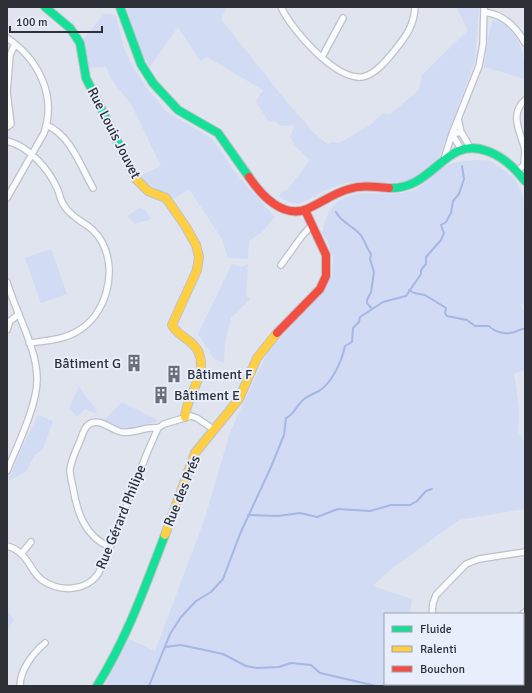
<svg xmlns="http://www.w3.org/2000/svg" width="532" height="693" viewBox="0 0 532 693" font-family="Signika,sans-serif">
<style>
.green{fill:#d1dbf4}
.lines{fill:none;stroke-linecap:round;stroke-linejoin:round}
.stream{stroke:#a6b6e5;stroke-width:2}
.street-casing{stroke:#bec1c9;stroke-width:8}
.fast-casing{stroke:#bec1c9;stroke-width:10}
.slow-casing{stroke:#bec1c9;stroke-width:10}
.jam-casing{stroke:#bec1c9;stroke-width:10}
.street{stroke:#fafbfc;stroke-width:5.5}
.fast{stroke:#16e098;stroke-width:8}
.slow{stroke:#ffcf43;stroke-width:8}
.jam{stroke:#f24e42;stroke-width:8}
.labels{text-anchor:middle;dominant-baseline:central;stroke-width:4;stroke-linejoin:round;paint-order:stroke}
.street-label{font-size:14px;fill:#2d3037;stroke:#e9eefd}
.poi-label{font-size:14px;fill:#2d3037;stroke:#e9eefd;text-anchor:start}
</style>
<rect width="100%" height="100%" fill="#e0e4ee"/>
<path class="green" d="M126,7H227L221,19L282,96L313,132L327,144L333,142L339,143L369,126L383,113L389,115L419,90L422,75L468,30L456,7H479L475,61L439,157C431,165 421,176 410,179C392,186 373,180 355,182C343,183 330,187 320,193C301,203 299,209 278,196L282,192L288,189L310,160L296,147L290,137L294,128L292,125L282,126L274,121L269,122L256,102L263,90L207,57L200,61L178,27L150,67L141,52Z
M104,14H110L116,16L124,48L133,67L146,87L167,112L211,138L222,152L233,170L275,217L262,232L249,241L248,259L228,258L222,239L189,189L174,199L145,182L140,176L161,166L132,106L112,80L106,67L89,68L83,40Z
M493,20C520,27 525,55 525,79L484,67C487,52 487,36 493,20Z
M479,160L491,161L514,178L523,195L525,305L520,304L525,313V370L514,374C517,393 521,412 518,431L525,443V509L459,520L390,570L373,586L412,599L410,614H385V684H483L486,686H104L129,639L155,651L205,518L230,432L268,351L320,296L332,276L333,259L327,240L322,234C324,222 329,206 341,200C360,188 386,197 408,192C424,188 432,172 446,166C456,161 468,161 479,160Z
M139,208L145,210L151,219L135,224L127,216Z
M51,249L67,294L41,303L25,258Z
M232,264L241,267L248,264L246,296L250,299L231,318L225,342L224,363L214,359L198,334Z
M79,386C84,397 95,403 97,414L85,409L77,417L69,408Z
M122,402L159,421L126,430L119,429L104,420Z
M38,415L53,421L43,449L35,455L26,472L8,481L22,447Z
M7,610L14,620L7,631Z"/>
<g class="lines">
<path class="stream" d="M336,212C342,224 355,226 362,237C366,243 366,248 371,254L370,259L374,272L371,292L367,300V303L372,309
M409,290L414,293L425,295L446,308L445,313L447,316L467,320L475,326H489C493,331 503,334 510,333C516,333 519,328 525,329
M248,515L278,516L300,513L317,517L338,509L370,511L391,505H410L417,501L426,491L432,489
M165,647L181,645L223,654L246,666L257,668L279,667L291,663L311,665L320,673L376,686
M149,686L170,634L181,617L196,601L211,592L223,579L240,534L271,467L284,435L286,418C294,415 295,408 301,402C305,397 313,394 319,391C333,382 342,360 345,346L352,342L353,328L359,322L360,317L383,302L406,296L421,274V270L426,264V257L441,240L444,233L441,225L446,222L451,213L453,201L459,194L464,179L462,166"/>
<g class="street-casing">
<path id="street" d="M281,7C291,29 335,80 362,77C375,75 387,60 395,50C406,36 414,26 415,7
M484,12C503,14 516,27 525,43
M7,38C38,59 57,95 44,133L7,198
M322,57L343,18
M7,92L10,55L15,44
M7,92L11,124L7,127
M458,119L461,132L470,147
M46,125C70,134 81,167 93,188
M7,141C28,146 48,168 57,188C60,194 60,201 65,207C76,223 91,222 102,242C118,272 106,316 76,332C62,340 44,341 29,343
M461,149L452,134L461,132
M444,159L452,134L479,66L483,44L484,7
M517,171L524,165C524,159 526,152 524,146C519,130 510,113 525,100
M281,265L302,236L311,226
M7,282C15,311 37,348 37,378C38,404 17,446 7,471
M7,330L10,321L19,314
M7,546C29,552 29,571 42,580C59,592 85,592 98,574C101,569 102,564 105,560L147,453L158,428L164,424L191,416L197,418L213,429
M110,547C85,537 77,512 73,488C72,482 70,476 70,470C71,460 76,450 80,441C82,436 84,428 88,425C99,416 112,431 122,432C134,434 146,426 158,428
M21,554L31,542
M432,614L433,603L436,595L466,564L479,559L525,552
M523,614L525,612
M20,686C20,670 33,653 45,643"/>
</g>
<g class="fast-casing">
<path id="fast" d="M45,7L70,28L80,43L86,78L136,179
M120,7L141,64L153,83L178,110L218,133L249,177
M389,188C434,190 445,135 487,151C502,156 515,168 525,181
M97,686C128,636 144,589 165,535"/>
</g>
<g class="slow-casing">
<path id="slow" d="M136,179L148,191L166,198L186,227L196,245L199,257L197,270L172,325C177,336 192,339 198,351C209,374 186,395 185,417
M165,535L195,453L239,399L257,358L277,333"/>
</g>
<g class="jam-casing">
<path id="jam" d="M249,177C261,195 283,219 307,209C321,203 334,193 349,189C362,185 375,187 389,188
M277,333L320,289L326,276V255L305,210"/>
</g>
<use href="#street" class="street"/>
<use href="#fast" class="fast"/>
<use href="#slow" class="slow"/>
<use href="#jam" class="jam"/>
</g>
<defs>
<g id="building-bare" transform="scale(1.38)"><path d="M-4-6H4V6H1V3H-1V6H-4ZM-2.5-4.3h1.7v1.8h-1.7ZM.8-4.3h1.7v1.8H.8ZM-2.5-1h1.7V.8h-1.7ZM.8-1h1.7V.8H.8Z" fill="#6c6f77" stroke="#e9eefd" stroke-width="2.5" paint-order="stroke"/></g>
</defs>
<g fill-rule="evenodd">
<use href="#building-bare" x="134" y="363"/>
<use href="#building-bare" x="174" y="374"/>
<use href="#building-bare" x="161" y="395"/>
</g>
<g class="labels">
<g class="street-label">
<text transform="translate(114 133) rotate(63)">Rue Louis Jouvet</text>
<text transform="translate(182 491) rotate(-68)">Rue des Prés</text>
<text transform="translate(121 517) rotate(-68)">Rue Gérard Philipe</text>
</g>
<g class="poi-label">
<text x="121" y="363" text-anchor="end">Bâtiment G</text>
<text x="187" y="374">Bâtiment F</text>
<text x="174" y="395">Bâtiment E</text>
</g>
</g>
<rect width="532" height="693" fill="none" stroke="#2d3037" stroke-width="16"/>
<rect x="384" y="613" width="140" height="72" fill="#e9eefd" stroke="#9ea2ae"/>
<rect x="392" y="626" width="20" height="6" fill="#16e098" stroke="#9ea2ae"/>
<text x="420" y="633" font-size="12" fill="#2d3037">Fluide</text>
<rect x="392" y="646" width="20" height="6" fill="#ffcf43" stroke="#9ea2ae"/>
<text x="420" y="653" font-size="12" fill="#2d3037">Ralenti</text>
<rect x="392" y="666" width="20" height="6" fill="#f24e42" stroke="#9ea2ae"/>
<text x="420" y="673" font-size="12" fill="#2d3037">Bouchon</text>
<path d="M10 26v6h92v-6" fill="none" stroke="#2d3037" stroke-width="2"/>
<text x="16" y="26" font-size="12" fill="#2d3037" stroke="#e9eefd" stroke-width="3" paint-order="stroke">100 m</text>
</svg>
